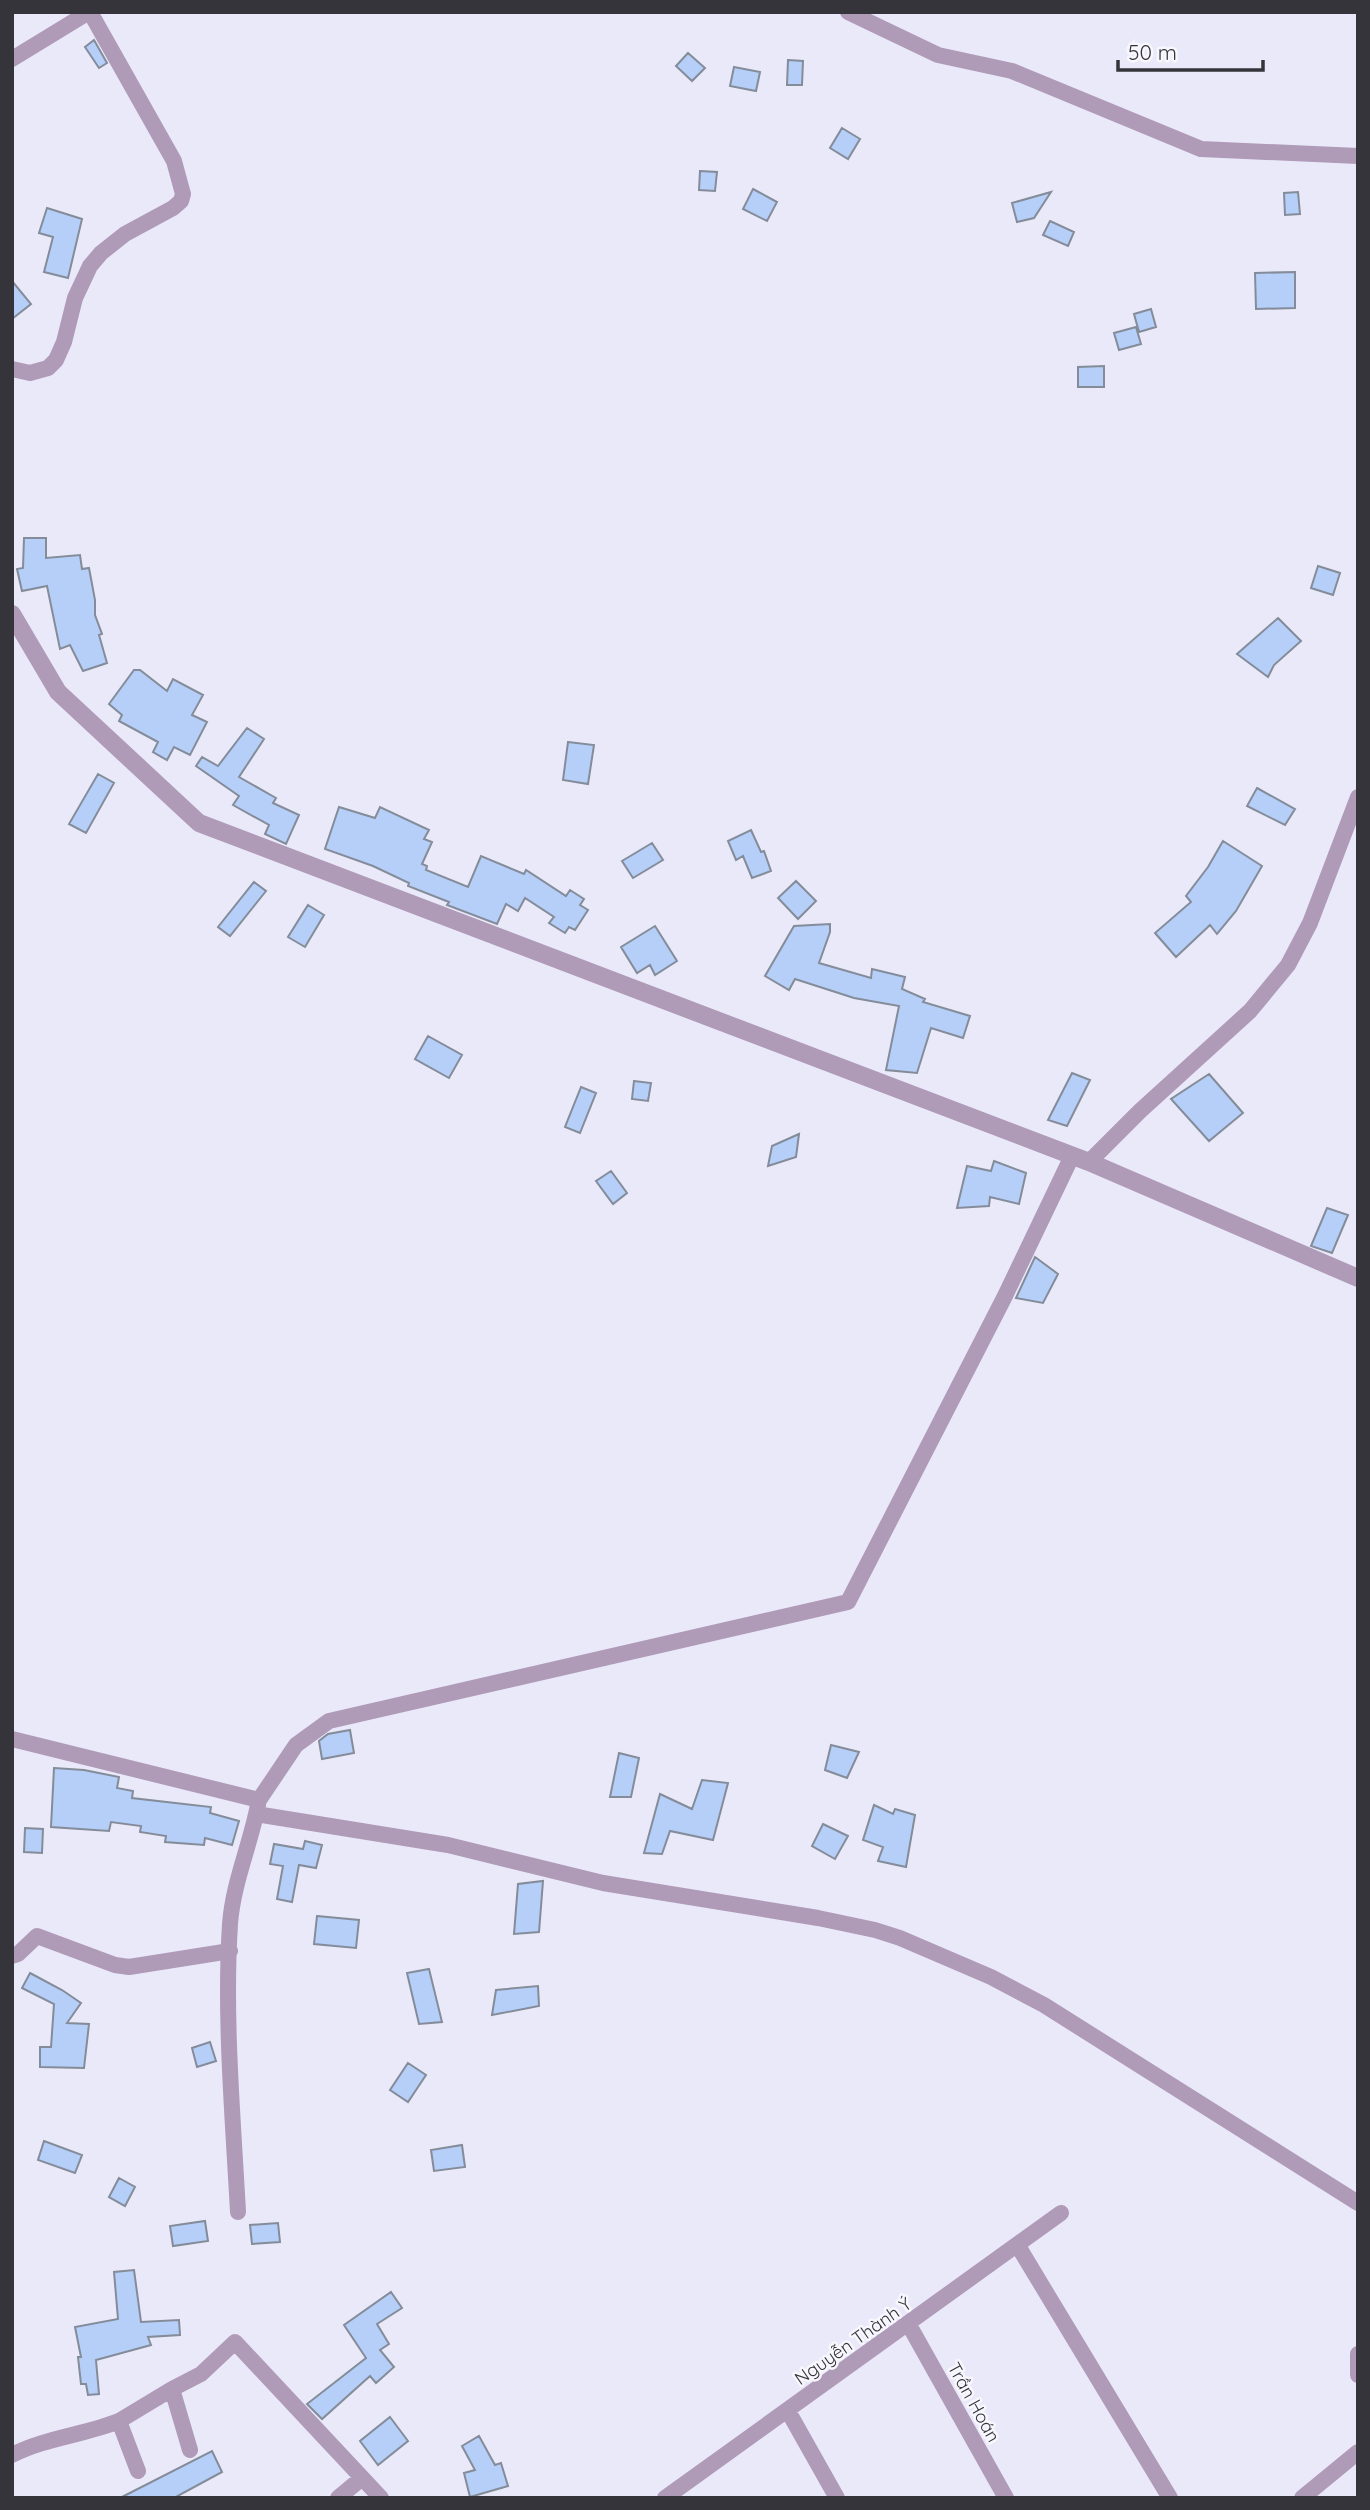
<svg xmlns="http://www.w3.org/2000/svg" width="1370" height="2510" font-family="Quicksand,sans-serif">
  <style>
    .building { fill: #b6cff9; stroke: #848c9a; stroke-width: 2 }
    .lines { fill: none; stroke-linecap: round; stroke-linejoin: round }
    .minor { stroke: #af9ab8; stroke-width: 16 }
    .tertiary { stroke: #af9ab8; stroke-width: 18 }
    .labels { text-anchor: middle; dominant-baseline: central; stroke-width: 5; stroke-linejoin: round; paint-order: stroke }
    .street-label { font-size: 18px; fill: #34343a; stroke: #f8f7fe }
  </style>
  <rect width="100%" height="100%" fill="#eae9f9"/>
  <path class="building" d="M 94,40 L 107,63 L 99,68 L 85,47 Z
    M 688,53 L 705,68 L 692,81 L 676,66 Z
    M 788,60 L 803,61 L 802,85 L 787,85 Z
    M 734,67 L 760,72 L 756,91 L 730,86 Z
    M 842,128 L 860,139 L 848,159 L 830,148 Z
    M 700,171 L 717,172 L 715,191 L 699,190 Z
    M 753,189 L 777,202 L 767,221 L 743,209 Z
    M 1051,192 L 1034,218 L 1017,222 L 1012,203 Z
    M 1298,192 L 1300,214 L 1285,215 L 1284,193 Z
    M 47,208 L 82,219 L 68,278 L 44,272 L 53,237 L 39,233 Z
    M 1050,221 L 1074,232 L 1068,246 L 1043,235 Z
    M 1295,272 L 1295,308 L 1256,309 L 1255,273 Z
    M 12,281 L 31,304 L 12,319 Z
    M 1151,309 L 1156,327 L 1139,332 L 1134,314 Z
    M 1136,327 L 1141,344 L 1119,350 L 1114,333 Z
    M 1104,366 L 1104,387 L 1078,387 L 1078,367 Z
    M 24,538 L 46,538 L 46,558 L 80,555 L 82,569 L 89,568 L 95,600 L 95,615 L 102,634 L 99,635 L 107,663 L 83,671 L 70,645 L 60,649 L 47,586 L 22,591 L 17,569 L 23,568 Z
    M 1318,566 L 1340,573 L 1333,595 L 1311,588 Z
    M 1278,618 L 1301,641 L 1274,665 L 1268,677 L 1237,654 Z
    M 134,670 L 140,670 L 167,691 L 173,679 L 203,695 L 192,715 L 207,722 L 190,755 L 174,747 L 167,760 L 153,752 L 158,742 L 119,721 L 122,715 L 109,704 Z
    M 247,728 L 264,739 L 239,777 L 276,798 L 273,803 L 299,815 L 286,844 L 265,834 L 269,825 L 233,805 L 239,796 L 196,766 L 202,757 L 218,766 Z
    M 568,742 L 594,745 L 588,784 L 563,780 Z
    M 98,774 L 114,783 L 86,833 L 69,824 Z
    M 1257,788 L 1295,809 L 1285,825 L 1247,806 Z
    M 339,807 L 375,818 L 380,807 L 429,830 L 424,839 L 432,842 L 422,864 L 427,866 L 426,870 L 468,887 L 481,856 L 524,874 L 526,870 L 566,896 L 570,890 L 584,899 L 580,905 L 588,910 L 575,930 L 569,927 L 565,933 L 549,923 L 554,917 L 525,898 L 518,911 L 506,904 L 497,924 L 447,905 L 449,902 L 408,886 L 409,883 L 373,866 L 325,849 Z
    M 751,830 L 761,852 L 764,851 L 771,871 L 752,878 L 743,856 L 736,860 L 728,841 Z
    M 1223,841 L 1262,866 L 1236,911 L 1217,934 L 1210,925 L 1176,957 L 1155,933 L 1191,902 L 1186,896 L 1208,867 Z
    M 652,843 L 663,860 L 633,878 L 622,861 Z
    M 796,881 L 816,901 L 798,919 L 778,898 Z
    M 254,882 L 266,891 L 230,936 L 218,927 Z
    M 308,905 L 324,915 L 305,947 L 288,937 Z
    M 830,924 L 830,932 L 819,963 L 871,978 L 872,969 L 905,977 L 902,989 L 925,999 L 923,1002 L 970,1016 L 963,1038 L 931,1028 L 917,1073 L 886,1070 L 899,1006 L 854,998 L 795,979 L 789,990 L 765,976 L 794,926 Z
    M 655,926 L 677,961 L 655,975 L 650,965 L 637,973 L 621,947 Z
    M 428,1036 L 462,1055 L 449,1078 L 415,1059 Z
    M 1072,1073 L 1090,1080 L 1067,1126 L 1048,1120 Z
    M 1209,1074 L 1243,1113 L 1209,1141 L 1171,1099 Z
    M 634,1081 L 651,1083 L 648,1101 L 632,1099 Z
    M 581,1087 L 596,1093 L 580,1133 L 565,1127 Z
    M 799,1134 L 796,1157 L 768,1166 L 772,1146 Z
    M 994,1161 L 1026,1173 L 1019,1204 L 990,1197 L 989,1206 L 957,1208 L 967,1166 L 991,1171 Z
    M 611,1171 L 627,1193 L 613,1204 L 596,1181 Z
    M 1327,1208 L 1348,1215 L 1332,1253 L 1311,1246 Z
    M 1035,1257 L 1058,1274 L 1043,1303 L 1016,1298 Z
    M 350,1730 L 354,1753 L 322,1759 L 319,1741 L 328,1734 Z
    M 831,1745 L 859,1752 L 847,1778 L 825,1770 Z
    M 619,1753 L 639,1758 L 631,1797 L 610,1797 Z
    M 54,1768 L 84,1770 L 119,1777 L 117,1788 L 133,1791 L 132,1798 L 211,1807 L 210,1813 L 239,1821 L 232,1845 L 205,1838 L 204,1845 L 165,1842 L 166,1836 L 140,1832 L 141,1826 L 111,1822 L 109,1831 L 51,1827 Z
    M 702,1780 L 728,1783 L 713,1840 L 670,1831 L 662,1854 L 644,1853 L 660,1794 L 692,1809 Z
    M 874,1805 L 893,1814 L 895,1809 L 915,1815 L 906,1867 L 878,1861 L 883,1847 L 863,1840 Z
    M 823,1824 L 848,1836 L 835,1859 L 812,1846 Z
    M 25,1828 L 43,1829 L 42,1853 L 24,1852 Z
    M 305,1841 L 322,1845 L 316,1868 L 299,1865 L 292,1902 L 277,1899 L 283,1866 L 270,1864 L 274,1844 L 303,1849 Z
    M 543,1881 L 539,1932 L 514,1934 L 518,1884 Z
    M 317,1916 L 359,1920 L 356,1948 L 314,1944 Z
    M 429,1969 L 442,2022 L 419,2024 L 407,1973 Z
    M 30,1973 L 62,1990 L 81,2003 L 67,2023 L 89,2024 L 84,2068 L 40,2067 L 40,2047 L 51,2047 L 54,2004 L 22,1988 Z
    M 538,1986 L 539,2006 L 492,2015 L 496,1990 Z
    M 210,2042 L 216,2061 L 197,2067 L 192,2048 Z
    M 408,2063 L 426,2075 L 408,2102 L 390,2090 Z
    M 44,2141 L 82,2155 L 75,2173 L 38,2160 Z
    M 462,2145 L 465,2167 L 434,2171 L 431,2150 Z
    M 119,2178 L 135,2187 L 125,2206 L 109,2197 Z
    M 205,2221 L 208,2241 L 173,2246 L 170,2226 Z
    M 278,2223 L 280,2242 L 252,2244 L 250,2225 Z
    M 134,2270 L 141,2322 L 179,2320 L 180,2335 L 148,2337 L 151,2345 L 96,2360 L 99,2394 L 88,2395 L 86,2384 L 81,2384 L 78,2357 L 81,2357 L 75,2327 L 118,2319 L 114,2272 Z
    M 391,2292 L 402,2308 L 377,2324 L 389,2344 L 380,2350 L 394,2367 L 376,2383 L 370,2376 L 322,2419 L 307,2404 L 366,2358 L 344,2325 Z
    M 390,2417 L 408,2441 L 378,2465 L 360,2441 Z
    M 479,2436 L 495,2465 L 501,2463 L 508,2486 L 470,2497 L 464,2473 L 475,2470 L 462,2446 Z
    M 212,2451 L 222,2472 L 174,2498 L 120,2498 Z"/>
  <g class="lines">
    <path class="minor" d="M 848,12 L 938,55 L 1012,71 L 1201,149 L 1358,156
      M 12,59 L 89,12
      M 12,369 L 30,373 L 48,368 L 56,360 L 64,342 L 75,298 L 90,266 L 101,253 L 125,234 L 173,208 L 181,201 L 183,194 L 174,161 L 90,12
      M 1089,1162 L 1140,1111 L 1250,1011 L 1288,965 L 1310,923 L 1358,797
      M 12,1739 L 259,1800 L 296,1745 L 329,1721 L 848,1602 L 1005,1296 L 1072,1156
      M 256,1814 L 448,1845 L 603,1883 L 818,1918 L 875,1930 L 900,1938 L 991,1977 L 1044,2005 L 1358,2203
      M 12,1956 L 18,1954 L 37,1936 L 115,1965 L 129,1967 L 230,1951
      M 238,2212 C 233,2118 224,2018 230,1924 C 233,1883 250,1846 258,1805
      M 1018,2246 L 1170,2498
      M 909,2325 L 1006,2498
      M 1358,2354 L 1358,2375
      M 788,2411 L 837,2498
      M 190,2450 L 172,2389 L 201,2374 L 235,2342 L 381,2498
      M 12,2455 C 45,2438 84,2435 119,2421
      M 138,2471 L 119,2421 L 172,2389
      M 338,2498 L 362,2478
      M 665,2498 L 1061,2213
      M 1302,2498 L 1358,2452"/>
    <path class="tertiary" d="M 12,614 L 58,692 L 199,823 L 1089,1162 L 1358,1278"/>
  </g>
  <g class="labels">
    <g class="street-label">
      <text transform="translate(853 2341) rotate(-35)">Nguyễn Thành Ý</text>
      <text transform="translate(974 2402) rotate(61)">Trần Hoán</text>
    </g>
  </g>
  <rect width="1370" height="2510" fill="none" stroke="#34343a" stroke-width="28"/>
  <path d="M1118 60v10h145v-10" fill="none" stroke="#34343a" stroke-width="3.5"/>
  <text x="1128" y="60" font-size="21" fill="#34343a" stroke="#f8f7fe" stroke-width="5" paint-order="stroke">50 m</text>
</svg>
